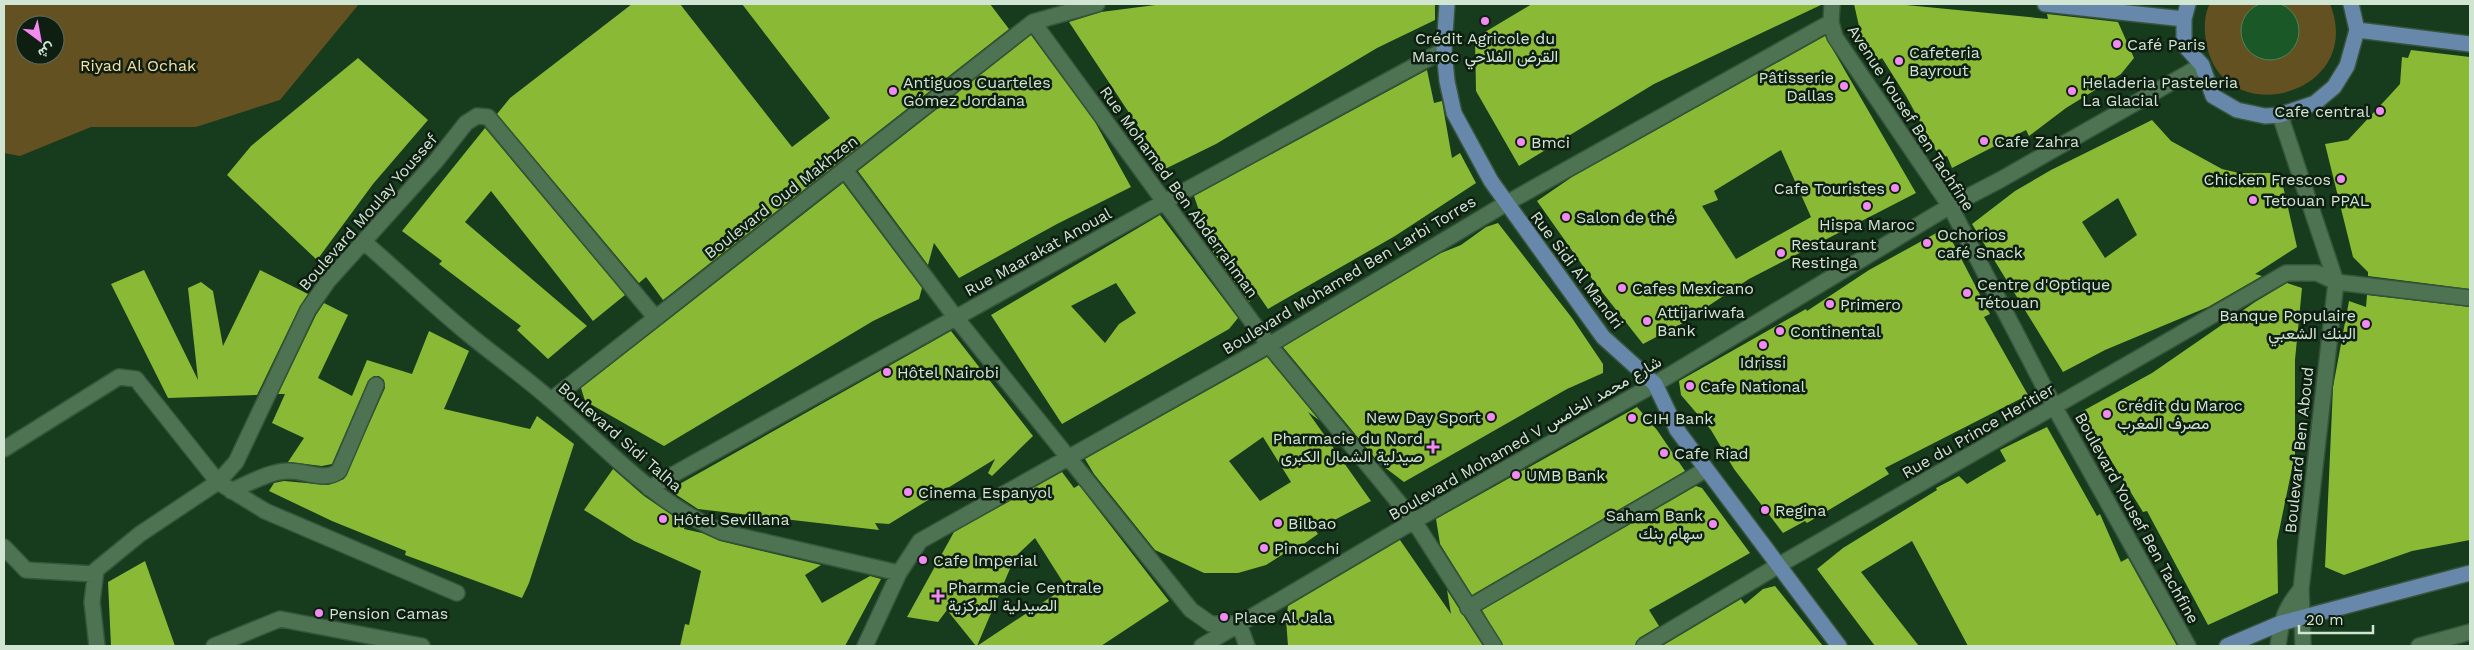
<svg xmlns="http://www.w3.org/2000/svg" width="2474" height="650" font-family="'Work Sans',Vazirmatn,sans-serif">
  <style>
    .green { fill: #645121; fill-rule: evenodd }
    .water { fill: #1a5828; stroke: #51825b }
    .building { fill: #89b935; fill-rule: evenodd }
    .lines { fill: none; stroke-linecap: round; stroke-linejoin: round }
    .minor-casing { stroke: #36553b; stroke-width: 18 }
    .major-casing { stroke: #36553b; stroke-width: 18 }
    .minor { stroke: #4e7353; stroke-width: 15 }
    .major { stroke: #6787ab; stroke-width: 15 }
    .poi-dot { fill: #f38af1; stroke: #0e1e11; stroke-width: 2 }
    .labels { text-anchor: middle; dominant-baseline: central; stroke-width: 5; stroke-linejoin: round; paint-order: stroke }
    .poi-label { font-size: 16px; fill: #d1e5d3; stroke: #0e1e11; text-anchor: start }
    .park-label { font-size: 16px; fill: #f8e0a6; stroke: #0e1e11 }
    .street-label { font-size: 16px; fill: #d1e5d3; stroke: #0e1e11 }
  </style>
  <rect width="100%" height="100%" fill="#163b1d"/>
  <path class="green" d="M 4,4 L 359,4 L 280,100 L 196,127 L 91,127 L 20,156 L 4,153 ZM 25,25 L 55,25 L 55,55 L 25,55 Z
    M 2210,4 L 2330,4 C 2367,96 2220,134 2206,41 C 2204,29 2204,14 2210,4 Z"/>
  <path class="water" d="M2241 31a29 29 0 1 1 58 0a29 29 0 1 1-58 0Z"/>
  <path class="building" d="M 632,4 L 680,4 L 792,147 L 830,118 L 742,4 L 990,4 L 1009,29 L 663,300 L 646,277 L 639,283 L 497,114 L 510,98 Z
    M 1163,4 L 1435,4 L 1435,20 L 1377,48 L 1216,144 L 1165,169 L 1149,152 L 1153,149 L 1069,22 L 1101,12 Z
    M 1532,4 L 1823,4 L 1654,84 L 1519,166 L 1476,91 L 1475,38 Z
    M 1854,4 L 1896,4 L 2048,19 L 2047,14 L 2118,22 L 2134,58 L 2121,74 L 2066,108 L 2029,136 L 2026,130 L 1952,168 L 1947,156 L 1940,158 L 1906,96 L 1882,58 L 1868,66 Z
    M 1031,35 L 1095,122 L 1131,187 L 1057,224 L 959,278 L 934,243 L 928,265 L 858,171 Z
    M 1825,36 L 1916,193 L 1749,279 L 1681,324 L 1643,344 L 1595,283 L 1537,201 L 1572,177 ZM 1781,150 L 1811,217 L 1736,259 L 1702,206 L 1718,200 L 1714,191 Z
    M 2411,50 L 2470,57 L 2470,289 L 2368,276 L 2368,272 L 2353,257 L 2325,144 L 2348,140 L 2390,95 L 2400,84 L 2402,57 L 2408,58 Z
    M 358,58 L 428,120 L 373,184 L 317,260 L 227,175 L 251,146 Z
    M 1427,70 L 1434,103 L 1442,101 L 1452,158 L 1460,153 L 1476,183 L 1395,236 L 1268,309 L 1257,293 L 1249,302 L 1213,252 L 1194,196 Z
    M 2152,120 L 2171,141 L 2222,169 L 2239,173 L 2280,173 L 2297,247 L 2255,274 L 2262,276 L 2208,307 L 2105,350 L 2063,372 L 1972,224 L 2015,191 L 2051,170 ZM 2118,198 L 2137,235 L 2105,258 L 2082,222 Z
    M 485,128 L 625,295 L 593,321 L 491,191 L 465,222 L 587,326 L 548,359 L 517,330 L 521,326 L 439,264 L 442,261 L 402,231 Z
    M 843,183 L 922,288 L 919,299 L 873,321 L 664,446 L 585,401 L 581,388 Z
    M 1160,215 L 1238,318 L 1229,329 L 1062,424 L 991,315 ZM 1116,283 L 1136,313 L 1119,324 L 1105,343 L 1071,306 Z
    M 1498,223 L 1572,318 L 1603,364 L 1603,373 L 1567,389 L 1404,482 L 1379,463 L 1283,347 L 1441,253 L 1461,245 L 1486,227 Z
    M 1940,231 L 1947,242 L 1951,239 L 1990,314 L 1984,317 L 2028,395 L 1885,468 L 1889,474 L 1807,523 L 1805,521 L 1783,533 L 1734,469 L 1711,430 L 1681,395 L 1679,381 L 1806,309 L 1807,311 L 1869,270 Z
    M 144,270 L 198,380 L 188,288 L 201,282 L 213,291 L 223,346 L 260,270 L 308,294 L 300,306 L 257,395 L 168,398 L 111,284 Z
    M 2287,283 L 2302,288 L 2295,360 L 2295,454 L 2277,541 L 2278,593 L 2208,625 L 2147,511 L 2143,512 L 2081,412 L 2152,373 L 2255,302 Z
    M 2367,295 L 2470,307 L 2470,540 L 2412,551 L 2344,575 L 2325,567 L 2333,387 L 2349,301 L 2366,307 Z
    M 324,303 L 348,315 L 318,378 L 352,396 L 367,360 L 412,374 L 429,331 L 469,351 L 444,409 L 530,429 L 537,416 L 574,444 L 529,583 L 522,598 L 405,555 L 406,551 L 332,521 L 269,491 L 274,483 L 284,481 L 328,485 L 344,479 L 385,388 L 384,380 L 379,376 L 374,376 L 368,381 L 332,464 L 322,466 L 288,462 L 304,438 L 272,423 L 285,394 L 278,394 L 316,315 Z
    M 951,331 L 1033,436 L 992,476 L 988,473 L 995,459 L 889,524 L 875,523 L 879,530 L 698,509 L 669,490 Z
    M 1267,357 L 1319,420 L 1308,412 L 1371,501 L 1315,530 L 1318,534 L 1301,546 L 1299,544 L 1266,565 L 1238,573 L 1204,573 L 1155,550 L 1094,474 L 1085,459 ZM 1263,437 L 1291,482 L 1260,501 L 1229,461 Z
    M 1637,407 L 1657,430 L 1685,471 L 1472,595 L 1440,544 L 1436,519 Z
    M 2047,427 L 2097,516 L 2100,514 L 2121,562 L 2128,558 L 2177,646 L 1968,646 L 1912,541 L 1861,572 L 1919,646 L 1875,646 L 1817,569 L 1843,548 L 1937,490 L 1936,488 L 1959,476 L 1967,484 L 1987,472 L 2006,461 L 2000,450 Z
    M 613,469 L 644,496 L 685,524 L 684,529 L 702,533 L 720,541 L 821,565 L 805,575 L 822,603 L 870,576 L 881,579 L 845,646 L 680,646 L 685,624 L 689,625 L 701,571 L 634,541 L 584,510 Z
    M 1062,472 L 1074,488 L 1079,485 L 1169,601 L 1101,646 L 976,646 L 947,610 L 938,622 L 907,617 L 954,532 ZM 1035,538 L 1066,587 L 977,646 L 1015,557 Z
    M 1696,486 L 1702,488 L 1750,553 L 1649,610 L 1659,626 L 1639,638 L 1635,646 L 1503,646 L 1482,610 Z
    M 1400,540 L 1451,614 L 1447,590 L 1483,646 L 1288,646 L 1286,619 L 1288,606 Z
    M 145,561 L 175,646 L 111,646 L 108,582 Z
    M 1775,586 L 1823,646 L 1662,646 L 1741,599 L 1745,604 L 1763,589 Z"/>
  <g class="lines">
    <defs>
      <path id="minor" d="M 1832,4 L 1831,22 L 1835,37 L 1950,206 L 2055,408 L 2188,646
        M 1033,22 L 1269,345 L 1414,521 L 1494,646
        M 2280,115 L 2336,282 L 2301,589 L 2303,646
        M 845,170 L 956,318 L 1191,610 L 1211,624 L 1239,624 L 1247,646
        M 364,242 C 400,273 435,307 472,337 C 498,358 526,378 552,401 C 606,447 655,504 722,532 L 899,573
        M 551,400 L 1033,22 L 1097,4
        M 4,449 L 119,377 L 136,379 L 218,482 L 265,511 L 457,593
        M 649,488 L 1166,201 L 1444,50
        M 231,491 C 248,484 271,470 290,471 C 306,471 325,482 339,471 L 376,385
        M 4,547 L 26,570 L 94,574
        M 1468,608 L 1705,470
        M 97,646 L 92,602 L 96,570 L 140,534 L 218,482 L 236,462 L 308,310 L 328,281 L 436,161 L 466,123 L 477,116 L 488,117 L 655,317
        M 214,646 L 280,619 L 422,646
        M 865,646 L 899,573 L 920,541 L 1269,345 L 1505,204 L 1831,22
        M 1202,646 L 1414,521 L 1655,384 L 1950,206 L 2000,180 L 2202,65
        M 1644,646 L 1779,565 L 2286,273 L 2317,273 L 2336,282 L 2470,298
        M 2278,646 C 2281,620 2285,609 2301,589
        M 2419,646 L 2470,632"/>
      <path id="major" d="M 1447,4 L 1444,50 L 1447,81 L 1454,113 L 1491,181 L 1603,337 L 1655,384 L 1677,430 L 1839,646
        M 2045,4 L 2184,19
        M 2188,4 L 2184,19 L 2184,45 L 2202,65 L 2213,96 L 2237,110 L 2265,116 L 2280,115 L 2315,103 L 2334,87 L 2347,66 L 2357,30 L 2351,4
        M 2357,30 L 2470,44
        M 2227,646 L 2281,623 L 2470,573"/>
    </defs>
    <use href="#minor" class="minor-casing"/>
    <use href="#major" class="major-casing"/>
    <use href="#minor" class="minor"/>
    <use href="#major" class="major"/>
  </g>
  <g class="poi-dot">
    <circle cx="1485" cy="21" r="5"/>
    <circle cx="2117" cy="44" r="5"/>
    <circle cx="1899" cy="61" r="5"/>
    <circle cx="1844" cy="86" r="5"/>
    <circle cx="893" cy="91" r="5"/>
    <circle cx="2072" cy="91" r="5"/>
    <circle cx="2380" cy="111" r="5"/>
    <circle cx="1984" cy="141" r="5"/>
    <circle cx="1521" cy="142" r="5"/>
    <circle cx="2341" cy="179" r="5"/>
    <circle cx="1895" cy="188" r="5"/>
    <circle cx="2253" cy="200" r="5"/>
    <circle cx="1867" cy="206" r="5"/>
    <circle cx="1566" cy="217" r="5"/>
    <circle cx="1927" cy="243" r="5"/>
    <circle cx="1781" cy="253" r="5"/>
    <circle cx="1622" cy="288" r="5"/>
    <circle cx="1967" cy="293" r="5"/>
    <circle cx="1830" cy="304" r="5"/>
    <circle cx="1647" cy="321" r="5"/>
    <circle cx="2366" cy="324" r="5"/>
    <circle cx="1780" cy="331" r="5"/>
    <circle cx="1763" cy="345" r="5"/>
    <circle cx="887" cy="372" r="5"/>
    <circle cx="1690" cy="386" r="5"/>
    <circle cx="2107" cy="414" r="5"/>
    <circle cx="1491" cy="417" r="5"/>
    <circle cx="1632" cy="418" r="5"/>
    <path d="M1430.5 439.5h5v5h5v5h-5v5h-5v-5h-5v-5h5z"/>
    <circle cx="1664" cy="453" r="5"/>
    <circle cx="1516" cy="475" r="5"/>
    <circle cx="908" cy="492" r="5"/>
    <circle cx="1765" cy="510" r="5"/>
    <circle cx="663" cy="519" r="5"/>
    <circle cx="1278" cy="523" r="5"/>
    <circle cx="1713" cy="524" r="5"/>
    <circle cx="1264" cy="548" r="5"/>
    <circle cx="923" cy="560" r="5"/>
    <path d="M935.5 588.5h5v5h5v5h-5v5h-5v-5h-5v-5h5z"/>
    <circle cx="319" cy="613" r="5"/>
    <circle cx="1224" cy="617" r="5"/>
  </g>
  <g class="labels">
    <g class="poi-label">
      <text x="1485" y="38" text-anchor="middle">Crédit Agricole du<tspan x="1485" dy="18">Maroc القرض الفلاحي</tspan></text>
      <text x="2127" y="44">Café Paris</text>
      <text x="1909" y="52">Cafeteria<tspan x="1909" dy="18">Bayrout</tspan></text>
      <text x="1834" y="77" text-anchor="end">Pâtisserie<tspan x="1834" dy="18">Dallas</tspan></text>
      <text x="903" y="82">Antiguos Cuarteles<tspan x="903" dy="18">Gómez Jordana</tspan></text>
      <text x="2082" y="82">Heladeria Pasteleria<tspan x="2082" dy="18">La Glacial</tspan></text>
      <text x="2370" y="111" text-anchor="end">Cafe central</text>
      <text x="1994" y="141">Cafe Zahra</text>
      <text x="1531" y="142">Bmci</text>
      <text x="2331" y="179" text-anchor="end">Chicken Frescos</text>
      <text x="1885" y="188" text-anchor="end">Cafe Touristes</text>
      <text x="2263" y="200">Tetouan PPAL</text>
      <text x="1576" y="217">Salon de thé</text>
      <text x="1867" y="224" text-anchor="middle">Hispa Maroc</text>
      <text x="1937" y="234">Ochorios<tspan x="1937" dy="18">café Snack</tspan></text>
      <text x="1791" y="244">Restaurant<tspan x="1791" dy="18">Restinga</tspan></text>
      <text x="1977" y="284">Centre d'Optique<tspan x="1977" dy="18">Tétouan</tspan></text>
      <text x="1632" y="288">Cafes Mexicano</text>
      <text x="1840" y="304">Primero</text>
      <text x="1657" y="312">Attijariwafa<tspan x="1657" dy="18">Bank</tspan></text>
      <text x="2356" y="315" text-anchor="end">Banque Populaire<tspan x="2356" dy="18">البنك الشعبي</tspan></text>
      <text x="1790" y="331">Continental</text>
      <text x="1763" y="362" text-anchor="middle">Idrissi</text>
      <text x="897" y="372">Hôtel Nairobi</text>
      <text x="1700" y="386">Cafe National</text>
      <text x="2117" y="405">Crédit du Maroc<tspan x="2117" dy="18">مصرف المغرب</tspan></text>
      <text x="1481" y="417" text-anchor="end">New Day Sport</text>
      <text x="1642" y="418">CIH Bank</text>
      <text x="1423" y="438" text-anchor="end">Pharmacie du Nord<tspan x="1423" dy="18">صيدلية الشمال الكبرى</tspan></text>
      <text x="1674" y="453">Cafe Riad</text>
      <text x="1526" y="475">UMB Bank</text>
      <text x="918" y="492">Cinema Espanyol</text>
      <text x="1775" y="510">Regina</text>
      <text x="1703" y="515" text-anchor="end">Saham Bank<tspan x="1703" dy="18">سهام بنك</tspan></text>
      <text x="673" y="519">Hôtel Sevillana</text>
      <text x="1288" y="523">Bilbao</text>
      <text x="1274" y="548">Pinocchi</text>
      <text x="933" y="560">Cafe Imperial</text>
      <text x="948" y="587">Pharmacie Centrale<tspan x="948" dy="18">الصيدلية المركزية</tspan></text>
      <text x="329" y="613">Pension Camas</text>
      <text x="1234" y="617">Place Al Jala</text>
    </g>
    <g class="park-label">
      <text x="138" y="65">Riyad Al Ochak</text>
    </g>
    <g class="street-label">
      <text transform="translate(1911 118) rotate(57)">Avenue Yousef Ben Tachfine</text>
      <text transform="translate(1179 192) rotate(54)">Rue Mohamed Ben Abderrahman</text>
      <text transform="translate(781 197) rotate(-38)">Boulevard Oud Makhzen</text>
      <text transform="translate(368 212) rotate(-49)">Boulevard Moulay Youssef</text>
      <text transform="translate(1038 252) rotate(-29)">Rue Maarakat Anoual</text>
      <text transform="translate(1577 270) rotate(53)">Rue Sidi Al Mandri</text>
      <text transform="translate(1349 275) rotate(-31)">Boulevard Mohamed Ben Larbi Torres</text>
      <text transform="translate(1978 431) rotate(-30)">Rue du Prince Heritier</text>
      <text transform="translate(620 437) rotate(41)">Boulevard Sidi Talha</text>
      <text transform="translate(1525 438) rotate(-30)">Boulevard Mohamed V شارع محمد الخامس</text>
      <text transform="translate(2299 450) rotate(-84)">Boulevard Ben Aboud</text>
      <text transform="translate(2137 518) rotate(61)">Boulevard Yousef Ben Tachfine</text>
    </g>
  </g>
  <rect width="2474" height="650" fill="none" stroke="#d1e5d3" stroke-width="10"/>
  <g transform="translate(40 40) rotate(148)"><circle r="24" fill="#0e1e11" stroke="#5c6e5f"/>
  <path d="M0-4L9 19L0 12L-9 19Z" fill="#f38af1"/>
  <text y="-8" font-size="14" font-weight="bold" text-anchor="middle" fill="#d1e5d3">ش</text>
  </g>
  <path d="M2299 625v8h74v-8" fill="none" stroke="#d1e5d3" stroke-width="2.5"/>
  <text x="2306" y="625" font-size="15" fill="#d1e5d3" stroke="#0e1e11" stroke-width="4" paint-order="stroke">20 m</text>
</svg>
